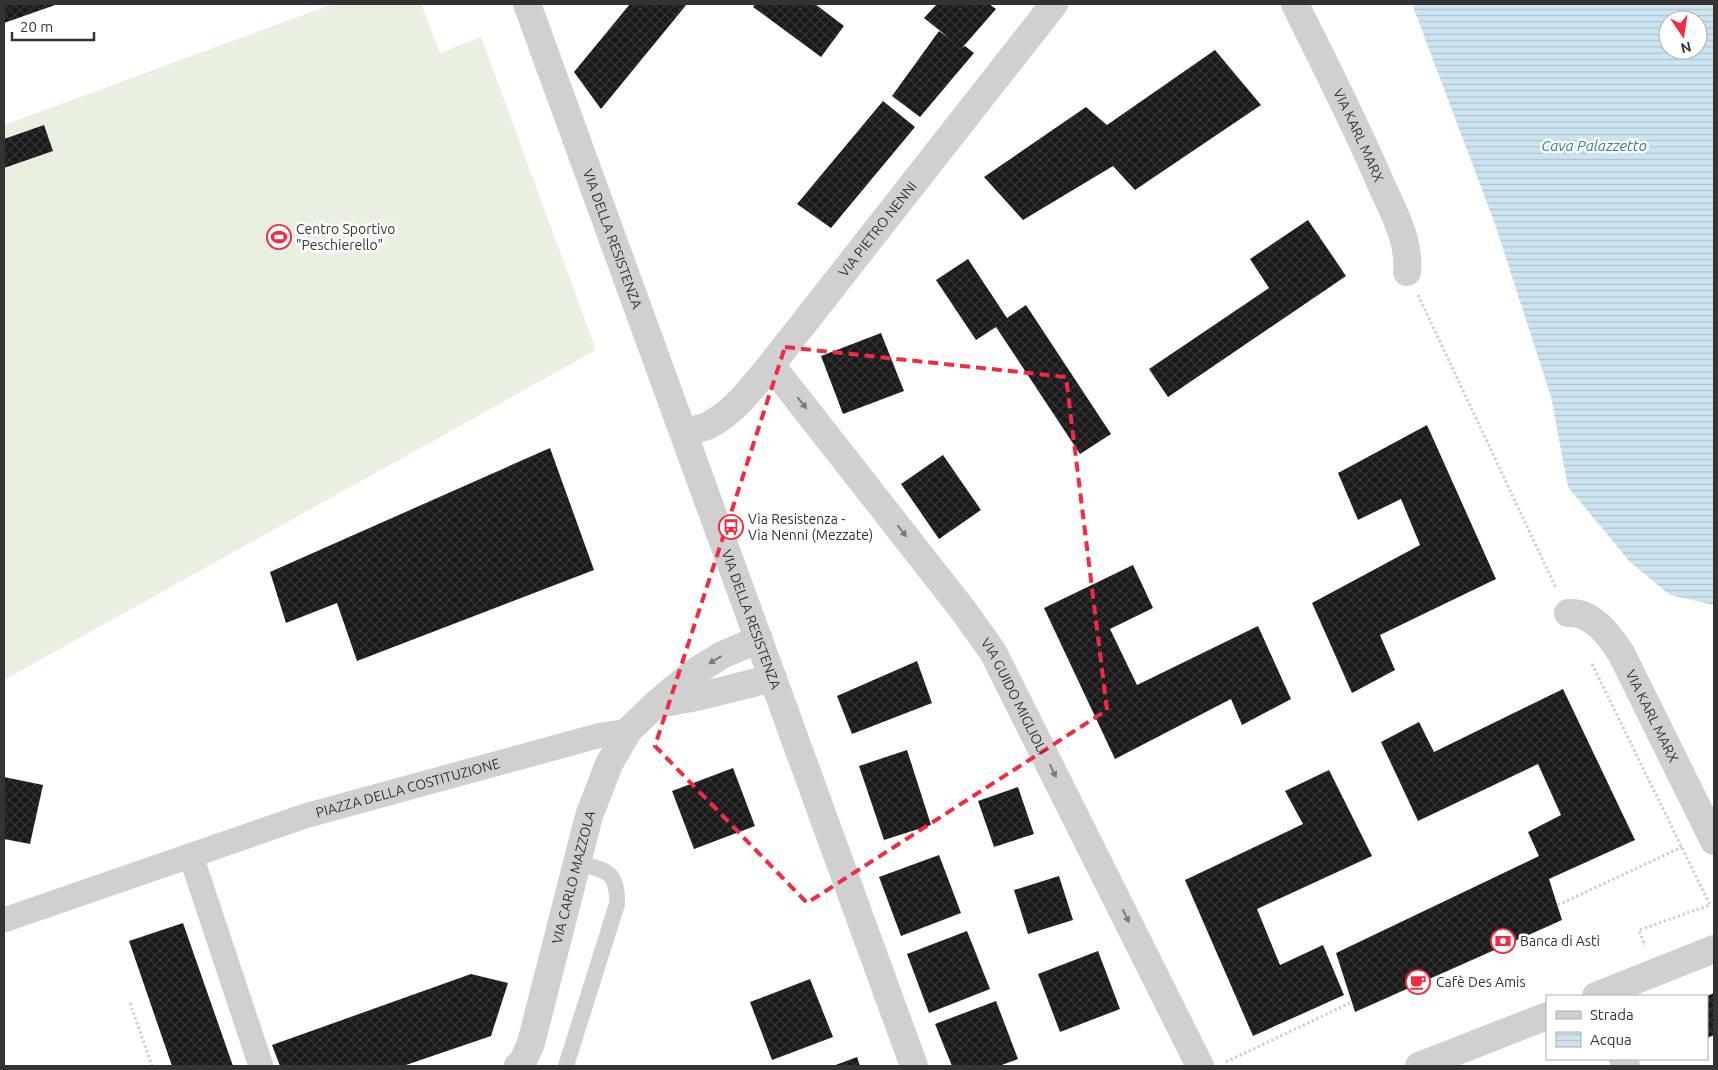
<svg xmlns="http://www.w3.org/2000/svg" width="1718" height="1070" font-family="Ubuntu,sans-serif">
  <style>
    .pitch { fill: #e9f0e0 }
    .water { fill: url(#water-rules); fill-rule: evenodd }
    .building { fill: url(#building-cross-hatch) }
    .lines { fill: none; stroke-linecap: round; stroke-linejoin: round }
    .path { stroke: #d0d0d0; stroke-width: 3; stroke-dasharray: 2.5 2.5; stroke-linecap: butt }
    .service { stroke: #d0d0d0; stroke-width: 16 }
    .pedestrian { stroke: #d0d0d0; stroke-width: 25 }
    .minor { stroke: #d0d0d0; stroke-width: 28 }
    .oneway { fill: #7a7a7a }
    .marked { fill: none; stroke: #f42a41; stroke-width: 4; stroke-dasharray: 10 6; stroke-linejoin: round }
    .labels { text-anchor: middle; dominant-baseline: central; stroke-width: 5; stroke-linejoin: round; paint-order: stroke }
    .street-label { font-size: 14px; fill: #333; stroke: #fff }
    .poi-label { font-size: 14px; fill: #333; stroke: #fff; text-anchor: start }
    .water-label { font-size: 15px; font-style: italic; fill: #377a9e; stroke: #fff }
  </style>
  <defs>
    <pattern id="water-rules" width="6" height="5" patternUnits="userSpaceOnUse" patternTransform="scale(1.25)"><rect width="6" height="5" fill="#cce4f0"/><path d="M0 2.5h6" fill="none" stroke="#b0c4ce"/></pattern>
    <pattern id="building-cross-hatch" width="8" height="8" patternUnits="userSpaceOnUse" patternTransform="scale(1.25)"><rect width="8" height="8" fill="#1a1a1a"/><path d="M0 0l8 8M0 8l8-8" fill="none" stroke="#333"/></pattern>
  </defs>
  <rect width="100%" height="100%" fill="#fff"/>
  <path class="pitch" d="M 333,4 L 421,4 L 440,53 L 481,37 L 596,350 L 4,680 L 4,125 Z"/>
  <path class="water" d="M 1412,4 L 1714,4 L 1714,605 L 1670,595 L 1630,562 L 1568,487 L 1551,397 L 1495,224 ZM 1668,20 L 1698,20 L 1698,50 L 1668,50 Z"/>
  <path class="building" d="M 4,4 L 58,4 L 4,23 Z
    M 630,4 L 687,4 L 601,109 L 574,72 Z
    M 755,4 L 815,4 L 844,26 L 821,57 L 753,7 Z
    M 937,4 L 989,4 L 996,9 L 962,48 L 965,46 L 974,53 L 920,117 L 892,96 L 939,31 L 949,38 L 924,18 Z
    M 1215,50 L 1261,105 L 1135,190 L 1113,166 L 1023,220 L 984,177 L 1086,107 L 1107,125 Z
    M 883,101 L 915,127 L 831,228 L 797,204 Z
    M 44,125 L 53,151 L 4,168 L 4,139 Z
    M 1308,220 L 1346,276 L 1168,397 L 1149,369 L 1269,288 L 1250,259 Z
    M 968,259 L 1007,318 L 1026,305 L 1111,434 L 1080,454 L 996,327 L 976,340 L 936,280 Z
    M 881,333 L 904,391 L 843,414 L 821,356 Z
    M 1427,425 L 1496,579 L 1380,635 L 1395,670 L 1352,693 L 1312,603 L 1420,545 L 1401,499 L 1358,520 L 1338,473 Z
    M 550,448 L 594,570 L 357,661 L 337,603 L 286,623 L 270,572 Z
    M 943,455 L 981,510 L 939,539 L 901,484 Z
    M 1133,565 L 1153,608 L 1110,629 L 1137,685 L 1258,626 L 1291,699 L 1242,725 L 1231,699 L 1115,759 L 1044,608 Z
    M 917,661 L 932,703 L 852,734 L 837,696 Z
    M 1563,689 L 1635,840 L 1549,879 L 1562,920 L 1355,1012 L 1336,953 L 1539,856 L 1528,832 L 1561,815 L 1538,764 L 1418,821 L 1381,742 L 1419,722 L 1434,752 Z
    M 907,750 L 931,825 L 884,840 L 859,766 Z
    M 733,768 L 755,826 L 694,849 L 672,791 Z
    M 1329,770 L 1372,856 L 1257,909 L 1280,965 L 1323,945 L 1344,995 L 1253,1036 L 1185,880 L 1303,824 L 1285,791 Z
    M 4,777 L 43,785 L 30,844 L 4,839 Z
    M 1018,787 L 1034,834 L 994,847 L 978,801 Z
    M 939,855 L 961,913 L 901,936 L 879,877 Z
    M 1059,876 L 1073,920 L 1028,934 L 1014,890 Z
    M 183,923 L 233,1066 L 172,1066 L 129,941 Z
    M 967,931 L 990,989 L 929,1013 L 907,954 Z
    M 1098,951 L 1120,1009 L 1060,1032 L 1038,974 Z
    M 471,974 L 508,983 L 491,1036 L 403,1066 L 280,1066 L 272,1045 Z
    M 810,979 L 833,1037 L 772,1060 L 750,1002 Z
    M 1714,993 L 1714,1035 L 1707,1038 L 1707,996 Z
    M 996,1001 L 1018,1059 L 999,1066 L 952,1066 L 935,1024 Z
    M 857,1057 L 860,1066 L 833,1066 Z"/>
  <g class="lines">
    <path class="path" d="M 1418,295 L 1556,588
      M 1592,664 L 1710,905 L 1639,930 L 1645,946
      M 1558,905 L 1682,847
      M 130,1003 L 152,1066
      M 1226,1062 L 1352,1002"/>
    <path class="service" d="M 566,1066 L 617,904 C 618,870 605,870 577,863"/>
    <g class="pedestrian">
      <path d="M 191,856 L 261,1066"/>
      <path id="s1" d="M 4,920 L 305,816 L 601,735 L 628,731"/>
    </g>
    <g class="minor">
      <path id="s2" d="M 527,4 L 914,1066"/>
      <path id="s3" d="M 1295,4 C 1324,63 1354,121 1380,182 C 1393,211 1410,240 1407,272"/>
      <path id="s4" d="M 771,365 L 963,610 L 993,652 L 1200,1066"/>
      <path id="s5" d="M 684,433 C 692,430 700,429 707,426 C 733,414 753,386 771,365 L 1054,4"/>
      <path id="s6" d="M 1568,613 C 1592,611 1609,635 1621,653 L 1714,841"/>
      <path d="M 658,704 L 697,697 L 773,678"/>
      <path d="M 1596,996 L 1714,949"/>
      <path d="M 1623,1059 L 1626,1066"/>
      <path id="s7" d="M 518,1066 L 523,1061 L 531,1043 L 589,816 L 609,764 L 628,731 L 656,704 L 693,673 L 706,665 L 722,655 L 759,639"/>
      <path d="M 1419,1066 L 1547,1016"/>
    </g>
  </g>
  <defs><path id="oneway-solid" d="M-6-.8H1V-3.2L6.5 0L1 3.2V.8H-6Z" transform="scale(1.25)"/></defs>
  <g class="oneway">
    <use href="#oneway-solid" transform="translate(802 403) rotate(52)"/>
    <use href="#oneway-solid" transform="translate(902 531) rotate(52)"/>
    <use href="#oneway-solid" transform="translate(715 660) rotate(149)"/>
    <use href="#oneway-solid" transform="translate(1053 771) rotate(64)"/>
    <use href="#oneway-solid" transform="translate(1126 916) rotate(64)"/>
  </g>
  <path class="marked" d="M 785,347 L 1066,377 L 1107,710 L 807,903 L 655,746 Z"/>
  <defs>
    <symbol id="stadium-ring" viewBox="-11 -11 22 22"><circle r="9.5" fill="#fff" stroke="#f42a41" stroke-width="1.5"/><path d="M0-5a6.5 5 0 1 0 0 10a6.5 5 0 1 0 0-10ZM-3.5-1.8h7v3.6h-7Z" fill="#f42a41"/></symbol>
    <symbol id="bus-ring" viewBox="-11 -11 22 22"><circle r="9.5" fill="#fff" stroke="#f42a41" stroke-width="1.5"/><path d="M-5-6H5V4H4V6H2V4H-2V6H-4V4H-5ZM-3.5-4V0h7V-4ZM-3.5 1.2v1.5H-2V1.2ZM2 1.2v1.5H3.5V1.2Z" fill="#f42a41"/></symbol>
    <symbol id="bank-ring" viewBox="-11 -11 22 22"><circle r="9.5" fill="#fff" stroke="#f42a41" stroke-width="1.5"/><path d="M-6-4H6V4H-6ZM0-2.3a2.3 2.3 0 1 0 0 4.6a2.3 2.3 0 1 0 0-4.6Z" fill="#f42a41"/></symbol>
    <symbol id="cafe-ring" viewBox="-11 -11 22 22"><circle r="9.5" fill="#fff" stroke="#f42a41" stroke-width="1.5"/><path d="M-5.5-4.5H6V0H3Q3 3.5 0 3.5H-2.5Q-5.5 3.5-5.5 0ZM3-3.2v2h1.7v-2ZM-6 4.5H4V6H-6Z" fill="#f42a41"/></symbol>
  </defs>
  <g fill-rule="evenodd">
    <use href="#stadium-ring" x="265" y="223" width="28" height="28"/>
    <use href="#bus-ring" x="717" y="513" width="28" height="28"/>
    <use href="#bank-ring" x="1489" y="927" width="28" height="28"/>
    <use href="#cafe-ring" x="1404" y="968" width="28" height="28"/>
  </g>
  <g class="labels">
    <g class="street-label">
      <text stroke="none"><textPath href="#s3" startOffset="146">VIA KARL MARX</textPath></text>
      <text stroke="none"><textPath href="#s5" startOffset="286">VIA PIETRO NENNI</textPath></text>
      <text stroke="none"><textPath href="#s2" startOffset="250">VIA DELLA RESISTENZA</textPath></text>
      <text stroke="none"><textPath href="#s2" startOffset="655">VIA DELLA RESISTENZA</textPath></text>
      <text stroke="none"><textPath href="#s4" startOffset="412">VIA GUIDO MIGLIOLI</textPath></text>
      <text stroke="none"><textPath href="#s6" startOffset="140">VIA KARL MARX</textPath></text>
      <text stroke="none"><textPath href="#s1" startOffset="425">PIAZZA DELLA COSTITUZIONE</textPath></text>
      <text stroke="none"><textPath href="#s7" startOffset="198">VIA CARLO MAZZOLA</textPath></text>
    </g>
    <g class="poi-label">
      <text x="296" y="229">Centro Sportivo<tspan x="296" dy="16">"Peschierello"</tspan></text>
      <text x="748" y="519">Via Resistenza -<tspan x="748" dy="16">Via Nenni (Mezzate)</tspan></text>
      <text x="1520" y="941">Banca di Asti</text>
      <text x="1436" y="982">Cafè Des Amis</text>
    </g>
    <g class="water-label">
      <text x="1594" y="145">Cava Palazzetto</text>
    </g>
  </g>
  <rect width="1718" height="1070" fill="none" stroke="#333333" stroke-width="10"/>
  <rect x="1546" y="995" width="162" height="65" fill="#ffffff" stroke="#adadad"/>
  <rect x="1556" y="1011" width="25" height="8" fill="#d0d0d0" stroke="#adadad"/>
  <text x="1590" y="1020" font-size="15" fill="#333333">Strada</text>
  <rect x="1556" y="1032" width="25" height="15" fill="url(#water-rules)" stroke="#adadad"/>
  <text x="1590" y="1045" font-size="15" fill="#333333">Acqua</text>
  <g transform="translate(1683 35) rotate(167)"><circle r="24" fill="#ffffff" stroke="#adadad"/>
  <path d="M0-4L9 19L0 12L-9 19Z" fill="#f42a41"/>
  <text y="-8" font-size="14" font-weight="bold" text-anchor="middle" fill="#333333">N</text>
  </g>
  <path d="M12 32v8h82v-8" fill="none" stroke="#333333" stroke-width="2.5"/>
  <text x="20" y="32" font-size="15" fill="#333333" stroke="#ffffff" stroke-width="4" paint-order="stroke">20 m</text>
</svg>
